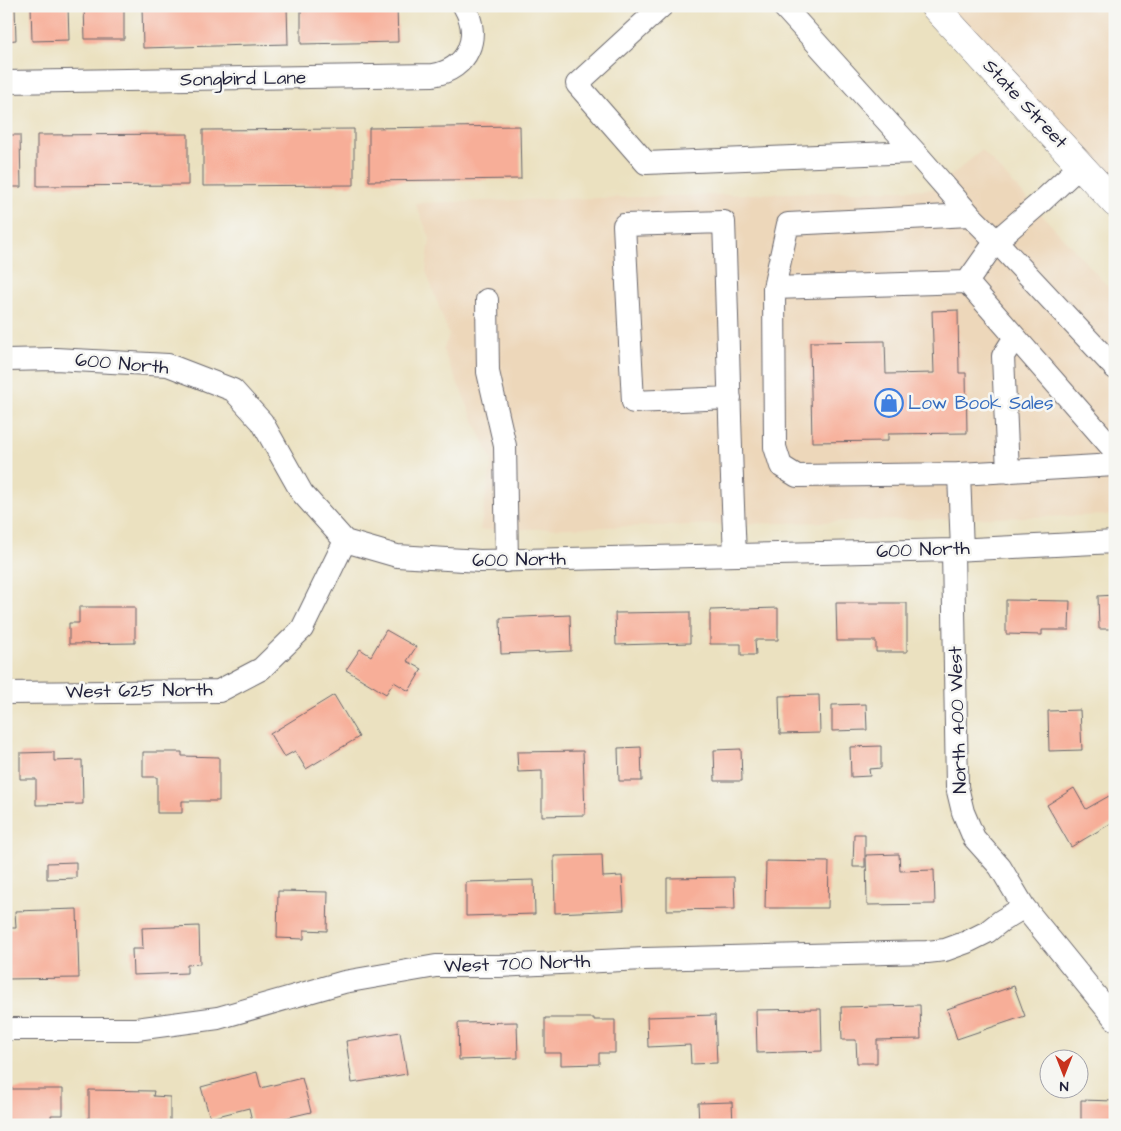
<svg xmlns="http://www.w3.org/2000/svg" width="1121" height="1131" font-family="'Architects Daughter',sans-serif">
  <style>
    .built { fill: #edd7ba }
    .building { fill: #f7ae98 }
    .lines { fill: none; stroke-linecap: round; stroke-linejoin: round }
    .minor-casing { stroke: #68656a; stroke-width: 24 }
    .major-casing { stroke: #68656a; stroke-width: 29 }
    .minor { stroke: #fff; stroke-width: 22 }
    .major { stroke: #fff; stroke-width: 28 }
    .labels { text-anchor: middle; dominant-baseline: central; stroke-width: 5; stroke-linejoin: round; paint-order: stroke }
    .street-label { font-size: 19px; fill: #22223b; stroke: #f6f6f2 }
    .shop-label { font-size: 19px; fill: #366cbe; stroke: #f6f6f2; text-anchor: start }
  </style>
  <rect width="100%" height="100%" fill="#f6f6f2"/>
  <filter id="ink" filterUnits="userSpaceOnUse"><feTurbulence type="fractalNoise" baseFrequency=".02" numOctaves="2"/><feDisplacementMap in="SourceGraphic" scale="10" xChannelSelector="R" yChannelSelector="G"/><feConvolveMatrix kernelMatrix="1 2 1 2 8 2 1 2 1" color-interpolation-filters="sRGB"/></filter>
  <filter id="wash" filterUnits="userSpaceOnUse"><feTurbulence type="fractalNoise" baseFrequency=".0096" numOctaves="4" result="noise"/><feDisplacementMap in="SourceGraphic" scale="20" xChannelSelector="R" yChannelSelector="G"/><feGaussianBlur stdDeviation="1.12" result="paint"/><feColorMatrix in="noise" values="0 0 0 0 0 0 0 0 0 0 0 0 0 0 0 0 0 1.4 0 .05"/><feComposite in="paint" operator="in"/></filter>
  <g filter="url(#wash)">
    <rect width="100%" height="100%" fill="#ebe1c0"/>
    <path class="built" d="M 931,6 L 1115,6 L 1115,210 Z
      M 982,150 L 1115,294 L 1115,515 L 480,530 L 492,461 L 443,350 L 449,335 L 426,271 L 430,238 L 415,203 L 935,189 Z"/>
    <g id="blocks">
      <path class="building" d="M 6,6 L 15,6 L 16,40 L 6,41 Z
        M 31,6 L 68,6 L 69,40 L 32,41 Z
        M 84,6 L 124,6 L 124,39 L 85,39 Z
        M 142,6 L 287,6 L 288,44 L 143,48 Z
        M 301,6 L 397,6 L 398,42 L 301,44 Z
        M 520,126 L 521,179 L 369,181 L 369,128 Z
        M 354,129 L 354,185 L 203,186 L 203,130 Z
        M 188,134 L 188,185 L 37,186 L 37,135 Z
        M 6,135 L 20,135 L 21,187 L 6,187 Z
        M 958,310 L 959,373 L 966,373 L 967,433 L 888,434 L 888,441 L 812,442 L 810,342 L 885,341 L 886,374 L 934,373 L 932,311 Z
        M 1115,595 L 1115,629 L 1099,629 L 1098,596 Z
        M 1006,600 L 1070,601 L 1069,630 L 1042,630 L 1042,635 L 1006,634 Z
        M 836,603 L 907,603 L 907,652 L 876,652 L 876,641 L 837,641 Z
        M 79,607 L 135,607 L 135,643 L 69,644 L 69,623 L 79,623 Z
        M 778,608 L 778,640 L 755,640 L 756,655 L 741,655 L 741,644 L 710,644 L 710,610 Z
        M 690,612 L 690,643 L 616,645 L 615,613 Z
        M 570,615 L 571,651 L 501,654 L 500,618 Z
        M 386,630 L 416,647 L 407,661 L 422,669 L 409,691 L 394,682 L 386,694 L 346,670 L 360,649 L 371,656 Z
        M 334,695 L 359,737 L 306,769 L 295,751 L 284,757 L 270,734 Z
        M 819,695 L 820,733 L 780,734 L 779,696 Z
        M 866,704 L 867,730 L 832,731 L 832,705 Z
        M 1080,710 L 1082,750 L 1049,751 L 1048,711 Z
        M 881,746 L 881,768 L 869,769 L 870,776 L 851,777 L 850,747 Z
        M 641,747 L 642,781 L 619,781 L 618,748 Z
        M 741,749 L 742,781 L 715,781 L 714,750 Z
        M 583,751 L 585,815 L 542,816 L 542,771 L 518,772 L 517,752 Z
        M 54,752 L 54,761 L 82,760 L 83,804 L 36,805 L 36,779 L 20,779 L 20,753 Z
        M 143,752 L 182,752 L 182,756 L 219,757 L 219,801 L 182,801 L 182,813 L 157,813 L 157,777 L 143,777 Z
        M 1074,788 L 1086,809 L 1109,796 L 1115,806 L 1115,821 L 1071,847 L 1047,805 Z
        M 854,834 L 865,834 L 865,867 L 853,867 Z
        M 899,854 L 900,871 L 934,870 L 935,904 L 867,905 L 866,855 Z
        M 602,855 L 603,877 L 622,876 L 624,910 L 555,913 L 554,856 Z
        M 766,861 L 829,862 L 828,908 L 765,908 Z
        M 76,862 L 76,878 L 47,879 L 47,863 Z
        M 734,877 L 735,909 L 667,910 L 667,878 Z
        M 534,880 L 535,914 L 466,916 L 466,882 Z
        M 278,891 L 328,892 L 327,931 L 304,930 L 304,939 L 277,938 Z
        M 77,909 L 79,978 L 6,979 L 6,928 L 16,928 L 15,911 Z
        M 199,926 L 200,964 L 187,965 L 187,973 L 133,975 L 132,949 L 143,949 L 142,928 Z
        M 1014,986 L 1025,1016 L 957,1039 L 947,1009 Z
        M 920,1005 L 921,1039 L 877,1040 L 877,1063 L 857,1063 L 856,1040 L 842,1040 L 841,1007 Z
        M 821,1009 L 822,1051 L 757,1053 L 756,1010 Z
        M 715,1015 L 717,1063 L 691,1064 L 690,1045 L 648,1047 L 647,1017 Z
        M 545,1018 L 594,1018 L 594,1020 L 615,1020 L 615,1053 L 599,1053 L 599,1064 L 561,1065 L 561,1053 L 545,1053 Z
        M 517,1022 L 518,1058 L 459,1060 L 458,1023 Z
        M 400,1032 L 407,1074 L 352,1083 L 346,1041 Z
        M 257,1072 L 261,1088 L 302,1078 L 311,1112 L 281,1119 L 283,1125 L 253,1125 L 249,1108 L 210,1118 L 201,1087 Z
        M 6,1089 L 63,1089 L 63,1115 L 51,1115 L 52,1125 L 6,1125 Z
        M 89,1090 L 154,1091 L 153,1096 L 170,1097 L 170,1125 L 89,1125 Z
        M 1081,1100 L 1115,1101 L 1115,1125 L 1081,1125 Z
        M 732,1102 L 733,1125 L 699,1125 L 698,1103 Z"/>
    </g>
  </g>
  <g filter="url(#ink)">
    <use href="#blocks" fill-opacity="0" stroke="#68656a" stroke-width="1"/>
    <g class="lines">
      <defs>
        <path id="minor" d="M 662,6 L 577,84 L 646,163 L 915,152
          M 783,6 L 915,152 L 970,215 L 996,241 L 1115,368
          M 6,82 L 433,75 C 468,69 482,37 464,6
          M 967,282 L 1114,450 L 1114,465
          M 774,288 L 788,224 L 970,215
          M 487,300 L 488,372 L 505,446 L 507,561
          M 6,360 L 55,359 L 168,365 L 233,390 L 262,422 L 302,493 L 345,541 L 397,556 L 480,561 L 953,550 L 1115,542
          M 730,398 L 633,402 L 624,225 L 724,222 C 728,333 730,444 735,555
          M 1008,472 L 1003,356 L 1015,337
          M 959,474 L 1115,465
          M 953,550 L 957,787 L 963,812 L 974,838 L 1000,867 L 1024,907 L 1115,1019
          M 962,550 L 959,474 L 797,476 L 781,466 L 775,447 L 774,288 L 967,282 L 996,241 L 1040,203 L 1081,165
          M 6,693 L 219,691 L 261,669 L 302,629 L 345,541
          M 6,1029 L 136,1029 L 218,1018 L 344,982 L 436,966 L 499,966 L 644,959 L 927,952 L 945,950 L 967,942 L 987,932 L 1001,921 L 1024,907"/>
        <path id="major" d="M 934,6 L 1115,203"/>
      </defs>
      <use href="#minor" class="minor-casing"/>
      <use href="#major" class="major-casing"/>
      <use href="#minor" class="minor"/>
      <use href="#major" class="major"/>
    </g>
  </g>
  <defs>
    <symbol id="shop-ring" viewBox="-11 -11 22 22"><circle r="9.5" fill="#f6f6f2" stroke="#3f7fe0" stroke-width="1.5"/><path d="M-5-2.5h2.3a2.7 3.5 0 0 1 5.4 0H5L5.5 6h-11ZM-1.5-2.5h3a1.5 2.3 0 0 0-3 0Z" fill="#3f7fe0"/></symbol>
  </defs>
  <g fill-rule="evenodd">
    <use href="#shop-ring" x="873" y="387" width="32" height="32"/>
  </g>
  <g class="labels">
    <g class="street-label">
      <text transform="translate(243 79) rotate(-1)">Songbird Lane</text>
      <text transform="translate(1025 104) rotate(47)">State Street</text>
      <text transform="translate(122 364) rotate(5)">600 North</text>
      <text transform="translate(923 550) rotate(-2)">600 North</text>
      <text transform="translate(519 560) rotate(-1)">600 North</text>
      <text transform="translate(139 691) rotate(-1)">West 625 North</text>
      <text transform="translate(958 720) rotate(-92)">North 400 West</text>
      <text transform="translate(517 964) rotate(-2)">West 700 North</text>
    </g>
    <g class="shop-label">
      <text x="908" y="403">Low Book Sales</text>
    </g>
  </g>
  <rect width="1121" height="1131" fill="none" stroke="#f6f6f2" stroke-width="25"/>
  <g transform="translate(1064 1074) rotate(180)"><circle r="24" fill="#f6f6f2" stroke="#a1a1a9"/>
  <path d="M0-4L9 19L0 12L-9 19Z" fill="#c8321e"/>
  <text y="-8" font-size="14" font-weight="bold" text-anchor="middle" fill="#22223b">N</text>
  </g>
</svg>
